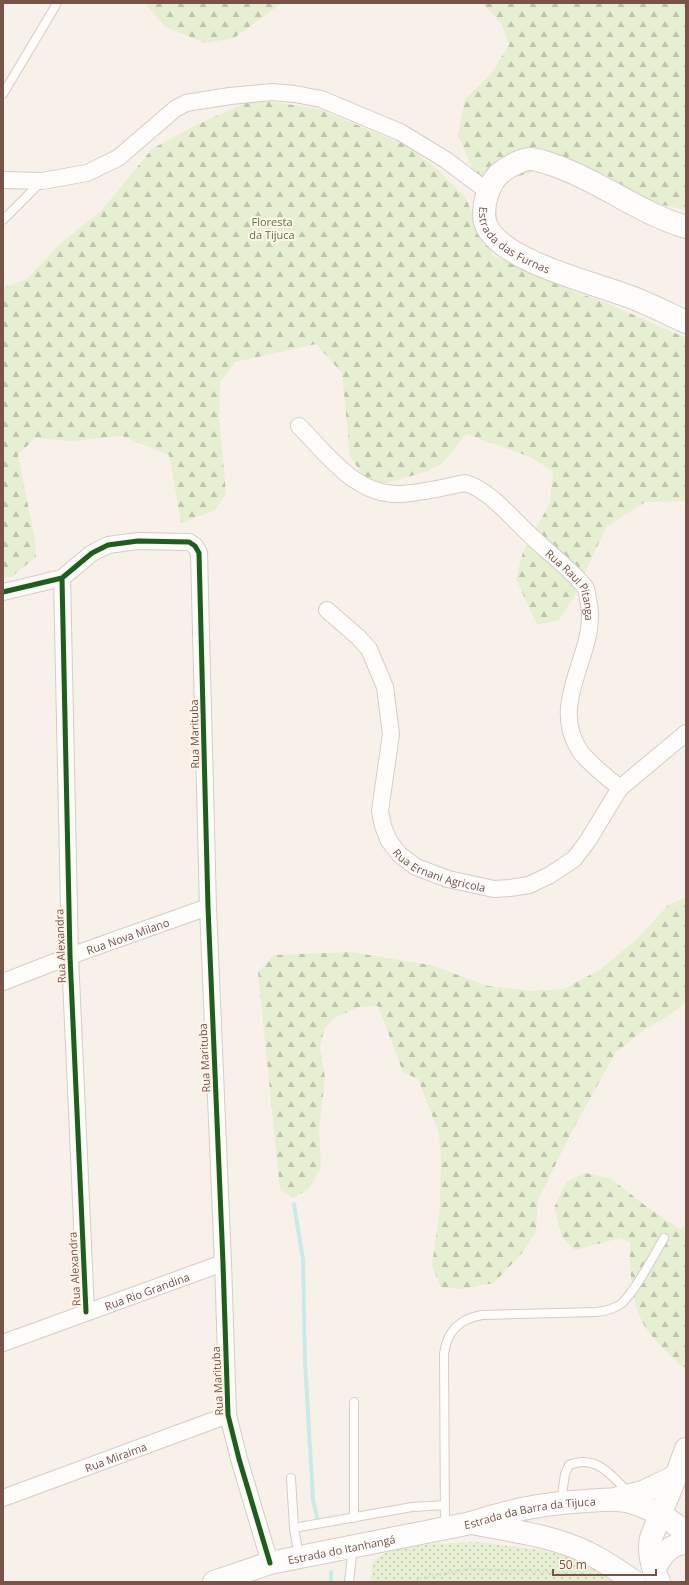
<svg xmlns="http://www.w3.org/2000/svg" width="689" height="1585" font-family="'Open Sans',sans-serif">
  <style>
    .green { fill: url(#green-dots) }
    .forest { fill: url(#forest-firs) }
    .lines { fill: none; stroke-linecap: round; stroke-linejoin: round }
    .stream { stroke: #caeae9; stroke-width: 4 }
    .service-casing { stroke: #d6ccc6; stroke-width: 10 }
    .minor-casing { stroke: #d6ccc6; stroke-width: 18 }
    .secondary-casing { stroke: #d7ccc6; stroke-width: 24 }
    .path { stroke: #dbd0cb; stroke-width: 2.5; stroke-dasharray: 1 3; stroke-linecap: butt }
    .service { stroke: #fefdfc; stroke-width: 8 }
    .minor { stroke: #fefdfc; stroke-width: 16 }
    .secondary { stroke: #fefdfc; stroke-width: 22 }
    .cycleway-casing { stroke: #fff5eb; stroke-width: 8 }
    .cycleway { stroke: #1b5e20; stroke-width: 5 }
    .labels { text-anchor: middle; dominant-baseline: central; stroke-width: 4; stroke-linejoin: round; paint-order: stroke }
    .park-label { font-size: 11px; fill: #547a3b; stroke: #fff5eb }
    .street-label { font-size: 11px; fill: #795347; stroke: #fff5eb }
  </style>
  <defs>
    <pattern id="green-dots" width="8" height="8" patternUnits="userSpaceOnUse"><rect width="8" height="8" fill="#e6efd2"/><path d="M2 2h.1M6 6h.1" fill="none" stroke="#bfc4ac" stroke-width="1.8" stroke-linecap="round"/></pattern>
    <pattern id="forest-firs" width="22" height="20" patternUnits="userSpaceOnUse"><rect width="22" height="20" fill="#e6efd2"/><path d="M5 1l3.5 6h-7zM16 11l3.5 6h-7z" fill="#bfc4ac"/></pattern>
  </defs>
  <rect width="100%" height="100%" fill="#f8f1e9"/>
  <path class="green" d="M 476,1542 L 533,1549 L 577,1558 L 619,1582 L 370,1582 L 373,1562 L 385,1553 L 404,1548 L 431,1544 Z"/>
  <path class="forest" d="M 144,3 L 282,3 L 234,38 L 205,43 L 166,27 Z
    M 482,3 L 686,3 L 686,210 L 645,201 L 605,174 L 565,163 L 490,184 L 473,170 L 458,135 L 465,99 L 490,75 L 509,45 L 501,23 Z
    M 254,99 L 318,109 L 406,145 L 437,169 L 465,197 L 493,256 L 534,270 L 573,291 L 609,304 L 686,338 L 686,501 L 645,502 L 606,527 L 574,597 L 559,620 L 537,625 L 516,579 L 523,552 L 550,503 L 553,471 L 528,456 L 466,434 L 442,464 L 425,472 L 386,483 L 367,482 L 350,456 L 342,373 L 316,344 L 235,362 L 220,382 L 219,417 L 226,493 L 215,510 L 181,523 L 169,455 L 122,436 L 72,441 L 35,438 L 18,455 L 35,540 L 36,557 L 11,577 L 3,578 L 3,288 L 27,279 L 60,244 L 101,211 L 152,149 L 192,127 Z
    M 686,898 L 686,1000 L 681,1007 L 663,1019 L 644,1030 L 616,1052 L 574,1127 L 538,1200 L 536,1232 L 522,1253 L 494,1283 L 462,1289 L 441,1287 L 432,1266 L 440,1207 L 441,1159 L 439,1133 L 418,1079 L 403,1072 L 378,1006 L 359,1007 L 334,1018 L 324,1029 L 320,1048 L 325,1078 L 319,1129 L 321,1168 L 308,1189 L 293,1198 L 280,1190 L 258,972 L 274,955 L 350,952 L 431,965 L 488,986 L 531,991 L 564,989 L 601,969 L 639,937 L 669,904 Z
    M 585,1173 L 610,1178 L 651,1210 L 680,1229 L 686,1226 L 686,1371 C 675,1359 662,1348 652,1336 C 630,1310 630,1274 630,1242 L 620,1238 L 575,1250 L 562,1237 L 554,1208 L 566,1182 Z"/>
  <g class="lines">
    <path class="stream" d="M 294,1204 L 303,1260 L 305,1361 L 313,1500 L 318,1521
      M 331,1582 L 331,1572"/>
    <defs>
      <path id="service" d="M 3,94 L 56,5
        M 3,220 L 42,181
        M 354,1402 L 354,1518
        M 291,1478 L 294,1528 L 412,1507 L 445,1505
        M 561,1502 L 565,1474 L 569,1465 C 596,1454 611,1475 628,1492
        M 445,1527 L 444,1354 C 447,1331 459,1319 482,1315 L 597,1312 C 605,1311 614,1309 621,1304 C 635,1292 654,1255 664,1238
        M 294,1528 L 299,1556
        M 349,1582 L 353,1547"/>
      <g id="minor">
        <path d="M 3,180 L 42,181 L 87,173 L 118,158 L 175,109 L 186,103 L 230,96 L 272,92 L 295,94 L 321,99 L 400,132 L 446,160 L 487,191"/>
        <path id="s1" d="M 299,426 C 326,453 355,495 398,494 C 417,494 445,487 465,483 C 488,489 511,517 528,533 C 544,549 562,562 577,578 C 579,581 583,584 585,587 C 587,590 587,595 588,599 C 601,651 546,700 580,751 C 590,765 607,777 620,788"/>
        <path d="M 62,578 L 70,956 L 86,1312"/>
        <path d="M 3,592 L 62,578 L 92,553 L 108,545 L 138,541 L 189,542 L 195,546 L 199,553 L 208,907 L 223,1263 L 228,1415 L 239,1459 L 270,1563"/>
        <path id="s2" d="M 327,610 L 358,637 L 369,649 L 385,687 L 391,734 L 380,811 L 383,826 L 389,841 L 400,855 L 416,867 L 448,879 L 494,889 L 510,888 L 529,885 L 550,875 L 574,859 L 587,842 L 620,788 L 686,733"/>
        <path id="s3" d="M 3,982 L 70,956 L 208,907"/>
        <path id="s4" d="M 3,1343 L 223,1263"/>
        <path id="s5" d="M 3,1498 L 228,1415"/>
      </g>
      <g id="secondary">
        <path id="s6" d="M 686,227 C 645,215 609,188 569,171 C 557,166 545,161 532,159 C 522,158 504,169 497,176 C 490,184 487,193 485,203 C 484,212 483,219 487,227 C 504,261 590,282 625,295 C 646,302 666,313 686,322"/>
        <path d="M 618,1498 L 643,1492 L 676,1476"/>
        <path d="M 472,1523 C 511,1531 552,1535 588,1553 C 605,1561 620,1572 635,1582"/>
        <path d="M 654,1570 C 661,1556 669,1544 686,1543"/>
        <path id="s7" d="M 214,1582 L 270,1563 L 471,1523 C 511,1510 545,1503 587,1501 C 602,1500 616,1498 630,1502 C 651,1508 669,1519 686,1532"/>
        <path d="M 659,1582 C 652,1568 648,1553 651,1538 L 676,1476 L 686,1449"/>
      </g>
    </defs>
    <use href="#service" class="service-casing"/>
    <use href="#minor" class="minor-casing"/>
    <use href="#secondary" class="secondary-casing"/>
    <path class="path" d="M 413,1582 L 422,1578 L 468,1569 L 586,1573"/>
    <use href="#service" class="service"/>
    <use href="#minor" class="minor"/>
    <use href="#secondary" class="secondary"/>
    <defs>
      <path id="cycleway" d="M 62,578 L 70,956 L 86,1312
        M 3,592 L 62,578 L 92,553 L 108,545 L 138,541 L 189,542 L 195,546 L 199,553 L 208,907 L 223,1263 L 228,1415 L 239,1459 L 270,1563"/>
    </defs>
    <use href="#cycleway" class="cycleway-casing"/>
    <use href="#cycleway" class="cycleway"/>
  </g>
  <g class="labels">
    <g class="park-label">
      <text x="272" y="221">Floresta<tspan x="272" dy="13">da Tijuca</tspan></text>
    </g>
    <g class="street-label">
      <text stroke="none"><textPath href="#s6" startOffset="291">Estrada das Furnas</textPath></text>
      <text stroke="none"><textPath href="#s1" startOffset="343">Rua Raul Pitanga</textPath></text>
      <text transform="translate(194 734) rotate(-91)">Rua Marituba</text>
      <text stroke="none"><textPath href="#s2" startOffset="316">Rua Ernani Agricola</textPath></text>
      <text stroke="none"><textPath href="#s3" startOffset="133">Rua Nova Milano</textPath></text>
      <text transform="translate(60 946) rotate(-92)">Rua Alexandra</text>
      <text transform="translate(204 1058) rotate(-93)">Rua Marituba</text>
      <text transform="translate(74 1269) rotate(-93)">Rua Alexandra</text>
      <text stroke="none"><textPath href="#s4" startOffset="153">Rua Rio Grandina</textPath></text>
      <text transform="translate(217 1381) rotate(-93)">Rua Marituba</text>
      <text stroke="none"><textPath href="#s5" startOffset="120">Rua Miraima</textPath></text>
      <text stroke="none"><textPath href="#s7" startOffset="324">Estrada da Barra da Tijuca</textPath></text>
      <text stroke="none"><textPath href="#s7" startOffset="132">Estrada do Itanhangá</textPath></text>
    </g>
  </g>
  <rect width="689" height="1585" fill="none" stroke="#795347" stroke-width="8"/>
  <path d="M553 1569v6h103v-6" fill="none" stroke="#795347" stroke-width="2"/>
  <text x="559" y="1569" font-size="12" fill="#795347" stroke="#fff5eb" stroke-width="3" paint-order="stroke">50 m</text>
</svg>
